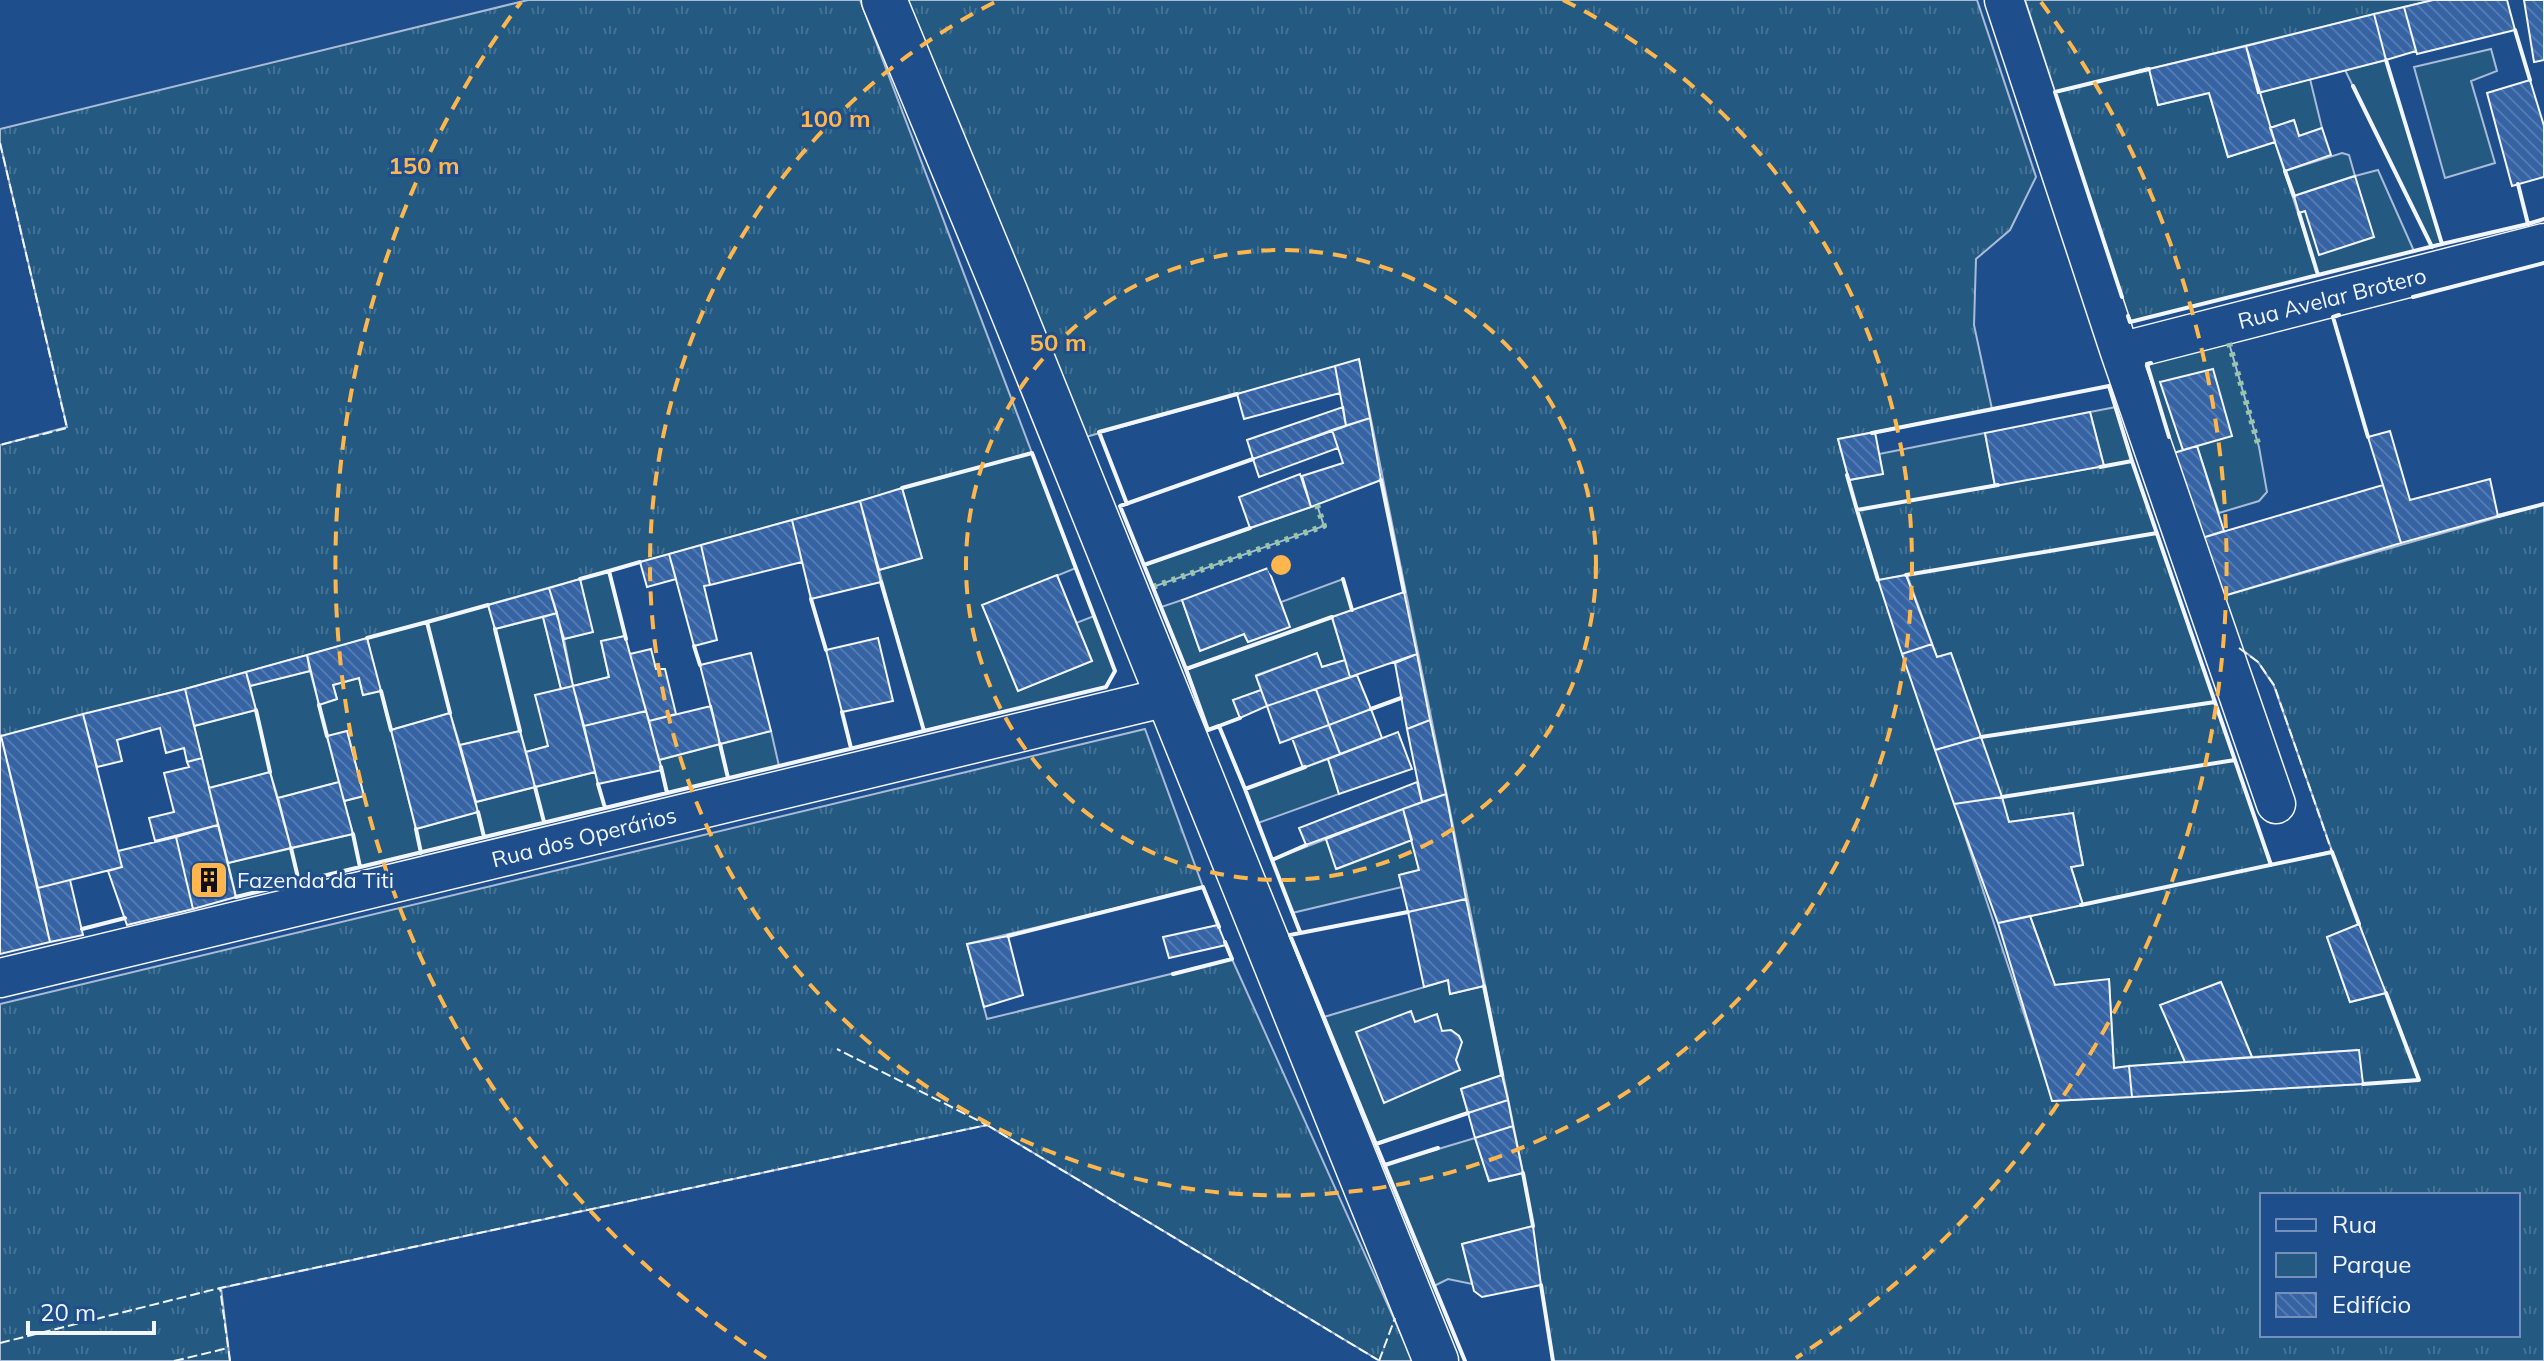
<svg xmlns="http://www.w3.org/2000/svg" width="2544" height="1361" font-family="Mulish,sans-serif">
  <style>
    .grass { fill: url(#grass-tufts); stroke: #a8bbd7; stroke-width: 2; fill-rule: evenodd }
    .green { fill: #245a82; stroke: #a8bbd7; stroke-width: 2 }
    .building { fill: url(#building-back-hatch); stroke: #f2f6ff; stroke-width: 2 }
    .lines { fill: none; stroke-linecap: round; stroke-linejoin: round }
    .minor-casing { stroke: #f2f6ff; stroke-width: 41 }
    .secondary-casing { stroke: #f2f6ff; stroke-width: 47 }
    .minor { stroke: #1f4e8c; stroke-width: 38 }
    .secondary { stroke: #1f4e8c; stroke-width: 44 }
    .hedge { stroke: #97c8a6; stroke-width: 6; stroke-dasharray: 4 6; stroke-linecap: butt }
    .fence { stroke: #f2f6ff; stroke-width: 2; stroke-dasharray: 10 4; stroke-linecap: butt }
    .wall { stroke: #f2f6ff; stroke-width: 4 }
    .ring { fill: none; stroke: #ffb74d; stroke-width: 4; stroke-dasharray: 14 10 }
    .labels { text-anchor: middle; dominant-baseline: central; stroke-width: 6; stroke-linejoin: round; paint-order: stroke }
    .street-label { font-size: 22px; fill: #f2f6ff; stroke: #1f4e8c }
    .poi-label { font-size: 22px; fill: #f2f6ff; stroke: #1f4e8c; text-anchor: start }
    .centre { fill: #ffb74d; stroke: #1f4e8c; stroke-width: 4 }
    .ring-label { font-size: 24px; text-anchor: middle; font-weight: bold; fill: #ffb74d; stroke: #1f4e8c; stroke-width: 6; stroke-linejoin: round; paint-order: stroke }
  </style>
  <defs>
    <pattern id="grass-tufts" width="24" height="20" patternUnits="userSpaceOnUse" patternTransform="scale(2)"><rect width="24" height="20" fill="#245a82"/><path d="M3 7l-1-3M5 7V3M7 7l1-3M15 17l-1-3M17 17v-4M19 17l1-3" fill="none" stroke="#447295"/></pattern>
    <pattern id="building-back-hatch" width="6" height="6" patternUnits="userSpaceOnUse" patternTransform="scale(2)"><rect width="6" height="6" fill="#3563a3"/><path d="M-1 5l2 2M0 0l6 6M5-1l2 2" fill="none" stroke="#537ab1"/></pattern>
  </defs>
  <rect width="100%" height="100%" fill="#1f4e8c"/>
  <path class="grass" d="M 528,0 L 860,0 L 1032,453 L 185,689 L 0,737 L 0,445 L 67,427 L 0,143 L 0,129 Z
    M 902,0 L 1977,0 L 2036,177 L 2010,230 L 1976,259 L 1974,325 L 1992,409 L 1838,439 L 1857,510 L 2132,461 L 2271,865 L 2332,851 L 2274,686 L 2258,662 L 2236,645 L 2220,597 L 2544,504 L 2544,1361 L 1553,1361 L 1523,1173 L 1359,360 L 1082,438 ZM 1907,575 L 1937,657 L 1951,654 L 2009,822 L 2073,813 L 2083,865 L 2071,867 L 2083,905 L 2030,916 L 2055,985 L 2109,980 L 2114,1068 L 2185,1062 L 2161,1005 L 2220,982 L 2252,1057 L 2358,1050 L 2362,1084 L 2053,1101 L 1880,580 ZM 2359,924 L 2385,993 L 2350,1002 L 2327,937 ZM 2262,1195 L 2518,1195 L 2518,1335 L 2262,1335 Z
    M 2025,0 L 2433,0 L 2149,69 L 2158,105 L 2209,93 L 2228,157 L 2275,142 L 2318,275 L 2130,322 Z
    M 1145,729 L 1203,887 L 967,944 L 987,1019 L 1232,959 L 1413,1361 L 1380,1361 L 987,1125 L 221,1288 L 230,1361 L 0,1361 L 0,1004 Z"/>
  <path class="green" d="M 2491,49 L 2497,71 L 2471,81 L 2495,163 L 2445,178 L 2414,67 Z
    M 2386,60 L 2442,244 L 2432,247 L 2345,70 Z
    M 2310,79 L 2322,128 L 2299,136 L 2294,120 L 2270,128 L 2258,93 Z
    M 2342,153 L 2349,155 L 2355,176 L 2378,170 L 2414,251 L 2318,275 L 2299,213 L 2354,176 L 2294,196 L 2285,171 Z
    M 2229,343 L 2259,447 L 2267,492 L 2259,501 L 2219,513 L 2197,446 L 2231,435 L 2161,383 L 2183,450 L 2174,453 L 2147,364 Z
    M 2116,407 L 2132,461 L 2104,466 L 2090,412 Z
    M 1985,433 L 1995,486 L 1857,510 L 1849,480 L 1883,474 L 1879,454 Z
    M 1032,453 L 1076,568 L 983,606 L 1018,691 L 1092,661 L 1076,623 L 1094,616 L 1115,671 L 1106,687 L 924,731 L 879,570 L 922,558 L 902,488 Z
    M 1317,505 L 1324,526 L 1153,587 L 1144,565 Z
    M 609,571 L 625,636 L 601,642 L 609,677 L 573,686 L 564,639 L 592,632 L 580,579 Z
    M 1343,579 L 1352,610 L 1332,618 L 1345,660 L 1322,667 L 1317,654 L 1256,675 L 1261,690 L 1233,700 L 1240,718 L 1208,730 L 1161,607 L 1182,600 L 1200,651 L 1244,634 L 1248,642 L 1289,627 L 1281,602 Z
    M 488,605 L 495,629 L 543,617 L 561,689 L 548,746 L 526,752 L 520,731 L 460,745 L 450,713 L 391,730 L 416,829 L 477,812 L 476,802 L 595,772 L 605,808 L 236,897 L 228,863 L 353,834 L 344,801 L 364,796 L 347,731 L 327,737 L 339,782 L 278,798 L 270,772 L 209,788 L 194,726 L 256,710 L 250,686 L 310,671 L 319,704 L 337,699 L 333,685 L 359,678 L 363,695 L 380,691 L 367,638 Z
    M 771,731 L 779,766 L 667,793 L 659,760 Z
    M 1328,759 L 1339,794 L 1258,823 L 1245,789 Z
    M 1326,839 L 1337,869 L 1412,840 L 1419,870 L 1399,875 L 1402,887 L 1292,913 L 1272,860 Z
    M 1448,980 L 1450,994 L 1484,986 L 1502,1075 L 1461,1089 L 1468,1113 L 1376,1144 L 1324,1017 Z
    M 1475,1138 L 1489,1181 L 1523,1173 L 1533,1226 L 1462,1244 L 1472,1284 L 1448,1279 L 1434,1286 L 1385,1165 Z"/>
  <path class="building" d="M 2433,0 L 2507,0 L 2515,30 L 2417,54 L 2404,7 Z
    M 2524,0 L 2544,0 L 2544,60 L 2534,62 Z
    M 2404,7 L 2416,51 L 2386,60 L 2374,14 Z
    M 2374,14 L 2386,60 L 2258,93 L 2246,46 Z
    M 2246,46 L 2275,142 L 2228,157 L 2209,93 L 2158,105 L 2149,69 Z
    M 2530,80 L 2544,126 L 2544,177 L 2512,186 L 2487,93 Z
    M 2294,120 L 2299,136 L 2322,128 L 2331,155 L 2285,171 L 2270,128 Z
    M 2355,176 L 2374,237 L 2319,255 L 2305,211 L 2299,213 L 2294,196 Z
    M 1359,359 L 1370,418 L 1346,426 L 1335,366 Z
    M 1335,366 L 1340,393 L 1244,419 L 1237,394 Z
    M 2213,369 L 2232,436 L 2183,450 L 2160,382 Z
    M 1343,407 L 1346,426 L 1253,459 L 1247,440 Z
    M 2090,412 L 2104,466 L 1995,486 L 1985,433 Z
    M 1370,418 L 1381,480 L 1311,507 L 1302,476 L 1343,463 L 1332,430 Z
    M 1332,430 L 1338,448 L 1259,477 L 1253,459 Z
    M 2390,431 L 2410,500 L 2490,479 L 2498,516 L 2401,543 L 2368,437 Z
    M 1875,432 L 1883,474 L 1849,480 L 1838,439 Z
    M 2197,446 L 2224,531 L 2202,538 L 2174,453 Z
    M 1300,474 L 1311,507 L 1250,528 L 1239,497 Z
    M 2383,485 L 2401,543 L 2220,597 L 2202,538 Z
    M 902,488 L 922,558 L 879,570 L 860,501 Z
    M 860,501 L 881,582 L 811,599 L 792,520 Z
    M 792,520 L 802,562 L 710,585 L 701,545 Z
    M 701,545 L 710,585 L 704,586 L 717,640 L 694,646 L 669,554 Z
    M 669,554 L 676,579 L 647,587 L 640,562 Z
    M 1268,568 L 1290,627 L 1248,642 L 1244,634 L 1200,651 L 1182,600 Z
    M 1057,575 L 1092,661 L 1018,691 L 982,605 Z
    M 1906,575 L 1932,644 L 1902,654 L 1878,580 Z
    M 580,579 L 593,632 L 564,639 L 549,588 Z
    M 549,588 L 557,613 L 495,629 L 488,605 Z
    M 1404,592 L 1417,654 L 1350,677 L 1332,617 Z
    M 557,613 L 573,686 L 561,689 L 543,617 Z
    M 625,636 L 646,711 L 584,726 L 573,686 L 609,677 L 601,641 Z
    M 367,638 L 381,691 L 363,695 L 359,678 L 333,685 L 337,699 L 319,705 L 307,655 Z
    M 878,638 L 893,701 L 842,712 L 826,650 Z
    M 1932,644 L 1937,657 L 1951,653 L 1981,737 L 1935,750 L 1902,654 Z
    M 651,649 L 656,669 L 665,669 L 676,714 L 649,721 L 630,654 Z
    M 751,653 L 771,731 L 720,744 L 700,665 Z
    M 1317,653 L 1322,667 L 1345,660 L 1350,677 L 1267,706 L 1256,676 Z
    M 1417,654 L 1430,720 L 1407,729 L 1395,663 Z
    M 307,655 L 310,671 L 250,686 L 246,672 Z
    M 246,672 L 256,710 L 194,726 L 185,689 Z
    M 1357,675 L 1371,709 L 1329,725 L 1316,689 Z
    M 573,686 L 595,772 L 535,787 L 526,752 L 548,746 L 535,695 Z
    M 185,689 L 202,758 L 187,762 L 184,748 L 166,753 L 160,728 L 117,740 L 122,761 L 97,767 L 83,714 Z
    M 1316,689 L 1329,725 L 1280,743 L 1267,706 Z
    M 1261,690 L 1267,706 L 1240,718 L 1233,700 Z
    M 711,706 L 720,744 L 659,760 L 649,721 Z
    M 1371,709 L 1382,738 L 1340,754 L 1329,725 Z
    M 646,711 L 662,770 L 598,784 L 584,726 Z
    M 450,713 L 478,812 L 416,829 L 391,730 Z
    M 83,714 L 122,867 L 38,888 L 1,736 Z
    M 1430,720 L 1446,794 L 1422,802 L 1407,729 Z
    M 1329,725 L 1340,754 L 1303,768 L 1292,738 Z
    M 347,731 L 364,796 L 344,801 L 327,736 Z
    M 520,731 L 535,787 L 476,802 L 460,745 Z
    M 1398,732 L 1412,769 L 1339,794 L 1328,759 Z
    M 1,736 L 50,942 L 0,954 L 0,737 Z
    M 1981,737 L 2002,797 L 1954,804 L 1935,750 Z
    M 202,758 L 218,825 L 155,841 L 149,818 L 174,812 L 164,773 L 189,767 L 187,762 Z
    M 270,772 L 291,848 L 228,863 L 209,788 Z
    M 339,782 L 353,834 L 291,848 L 278,798 Z
    M 1417,782 L 1422,802 L 1306,845 L 1299,828 Z
    M 1446,794 L 1466,899 L 1408,912 L 1399,875 L 1419,870 L 1403,809 Z
    M 2002,797 L 2009,822 L 2073,813 L 2083,865 L 2071,867 L 2083,905 L 1998,923 L 1954,804 Z
    M 1403,809 L 1412,840 L 1336,869 L 1326,839 Z
    M 218,825 L 236,897 L 193,909 L 176,837 Z
    M 176,837 L 193,909 L 127,925 L 108,871 L 122,867 L 118,851 Z
    M 70,880 L 83,935 L 50,942 L 38,888 Z
    M 1466,899 L 1484,986 L 1450,994 L 1448,980 L 1424,987 L 1408,912 Z
    M 2030,916 L 2055,985 L 2109,979 L 2114,1068 L 2129,1066 L 2132,1097 L 2052,1101 L 1998,923 Z
    M 2359,924 L 2386,993 L 2350,1002 L 2327,937 Z
    M 1218,925 L 1226,945 L 1169,958 L 1163,937 Z
    M 1008,936 L 1023,995 L 984,1007 L 967,944 Z
    M 2221,982 L 2252,1057 L 2185,1062 L 2160,1005 Z
    M 1411,1011 L 1415,1022 L 1437,1014 L 1442,1031 L 1451,1030 L 1459,1036 L 1462,1042 L 1456,1060 L 1460,1070 L 1384,1103 L 1356,1032 Z
    M 2359,1050 L 2363,1084 L 2132,1097 L 2129,1066 Z
    M 1502,1075 L 1508,1100 L 1468,1113 L 1461,1089 Z
    M 1508,1100 L 1513,1126 L 1475,1138 L 1468,1113 Z
    M 1513,1126 L 1523,1173 L 1489,1181 L 1475,1138 Z
    M 1533,1226 L 1541,1285 L 1482,1297 L 1474,1291 L 1462,1244 Z"/>
  <g class="lines">
    <defs>
      <path id="minor" d="M 2004,0 L 2120,352 L 2276,804
        M 2120,352 L 2544,243
        M 0,978 L 1167,697"/>
      <path id="secondary" d="M 884,0 L 1005,292 L 1436,1361"/>
    </defs>
    <use href="#minor" class="minor-casing"/>
    <use href="#secondary" class="secondary-casing"/>
    <use href="#minor" class="minor"/>
    <use href="#secondary" class="secondary"/>
    <path class="hedge" d="M 2229,343 L 2259,447
      M 1153,587 L 1324,526 L 1317,505"/>
    <path class="fence" d="M 0,143 L 67,428 L 0,445
      M 2239,648 L 2258,662 L 2274,685 L 2332,852
      M 987,1125 L 1378,1360
      M 0,1343 L 220,1288
      M 174,1361 L 228,1348
      M 230,1361 L 220,1288 L 987,1125 L 837,1049
      M 1379,1361 L 1395,1318"/>
    <path class="wall" d="M 2515,30 L 2530,80
      M 2386,60 L 2442,244 L 2528,224
      M 2353,86 L 2432,247
      M 2285,171 L 2294,196
      M 2518,184 L 2528,224 L 2544,219
      M 2299,213 L 2318,275 L 2442,244
      M 2122,297 L 2055,92 L 2149,69
      M 2413,297 L 2544,263
      M 2339,315 L 2333,317 L 2368,437
      M 2128,316 L 2130,322 L 2318,275
      M 2151,363 L 2147,364 L 2169,437
      M 1872,433 L 2109,386 L 2132,461
      M 2100,467 L 2132,461 L 2271,865
      M 1847,475 L 1857,510
      M 1381,480 L 1404,592
      M 1127,504 L 1099,432 L 1237,394
      M 2498,516 L 2544,504
      M 1144,565 L 1250,528
      M 1906,575 L 2157,533
      M 580,579 L 609,571
      M 1343,579 L 1352,610
      M 1878,580 L 1857,510 L 1998,485
      M 881,582 L 924,731 L 1106,687 L 1115,671 L 1032,453 L 902,488
      M 811,599 L 826,650
      M 495,629 L 520,731
      M 367,638 L 427,622
      M 626,639 L 609,571 L 640,562
      M 694,646 L 700,665
      M 1186,669 L 1120,506 L 1253,459
      M 381,691 L 391,730
      M 319,705 L 327,736
      M 1371,709 L 1401,698
      M 256,710 L 270,772
      M 842,712 L 851,748
      M 450,713 L 427,622 L 488,605
      M 1240,718 L 1219,726 L 1245,789
      M 1219,726 L 1208,730 L 1186,669 L 1332,617
      M 1981,737 L 2215,702
      M 720,744 L 728,778
      M 661,767 L 667,793
      M 598,784 L 605,808
      M 535,787 L 544,822
      M 2002,797 L 2235,760
      M 478,812 L 484,837
      M 416,829 L 421,853
      M 353,834 L 360,867
      M 291,848 L 299,882
      M 1272,860 L 1245,789 L 1305,767
      M 236,897 L 924,731
      M 2081,905 L 2332,852 L 2359,924
      M 1408,912 L 1290,935 L 1465,1361
      M 82,929 L 125,918
      M 1300,932 L 1272,860 L 1306,845
      M 1008,936 L 1203,887 L 1219,927
      M 1173,974 L 1232,959 L 1225,942
      M 1484,986 L 1502,1075
      M 2363,1084 L 2419,1080 L 2386,993
      M 1376,1144 L 1468,1113
      M 1385,1165 L 1438,1148
      M 1523,1173 L 1533,1226
      M 1541,1285 L 1553,1361"/>
  </g>
  <g class="ring">
    <circle cx="1281" cy="565" r="315"/>
    <path d="M1563 0A631 631 0 1 1 999 0"/>
    <path d="M766 1358A946 946 0 0 1 521 2M2041 2A946 946 0 0 1 1796 1358"/>
  </g>
  <defs>
    <symbol id="building-square" viewBox="-11 -11 22 22"><rect x="-9" y="-9" width="18" height="18" rx="4" fill="#ffb74d" stroke="#1f4e8c"/><path d="M-4-6H4V6H1V3H-1V6H-4ZM-2.5-4.3h1.7v1.8h-1.7ZM.8-4.3h1.7v1.8H.8ZM-2.5-1h1.7V.8h-1.7ZM.8-1h1.7V.8H.8Z" fill="#111"/></symbol>
  </defs>
  <g fill-rule="evenodd">
    <use href="#building-square" x="187" y="858" width="44" height="44"/>
  </g>
  <g class="labels">
    <g class="street-label">
      <text transform="translate(2332 298) rotate(-14)">Rua Avelar Brotero</text>
      <text transform="translate(584 837) rotate(-14)">Rua dos Operários</text>
    </g>
    <g class="poi-label">
      <text x="237" y="880">Fazenda da Titi</text>
    </g>
  </g>
  <circle cx="1281" cy="565" r="12" class="centre"/>
  <g class="ring-label">
    <text x="835" y="127">100 m</text>
    <text x="424" y="174">150 m</text>
    <text x="1058" y="351">50 m</text>
  </g>
  <rect x="2260" y="1193" width="260" height="144" fill="#1f4e8c" stroke="#7391ba" stroke-width="2"/>
  <rect x="2276" y="1219" width="40" height="12" fill="#1f4e8c" stroke="#7391ba" stroke-width="2"/>
  <text x="2332" y="1233" font-size="24" fill="#f2f6ff">Rua</text>
  <rect x="2276" y="1253" width="40" height="24" fill="#245a82" stroke="#7391ba" stroke-width="2"/>
  <text x="2332" y="1273" font-size="24" fill="#f2f6ff">Parque</text>
  <rect x="2276" y="1293" width="40" height="24" fill="url(#building-back-hatch)" stroke="#7391ba" stroke-width="2"/>
  <text x="2332" y="1313" font-size="24" fill="#f2f6ff">Edifício</text>
  <path d="M28 1321v12h126v-12" fill="none" stroke="#f2f6ff" stroke-width="4"/>
  <text x="40" y="1321" font-size="24" fill="#f2f6ff" stroke="#1f4e8c" stroke-width="6" paint-order="stroke">20 m</text>
</svg>
